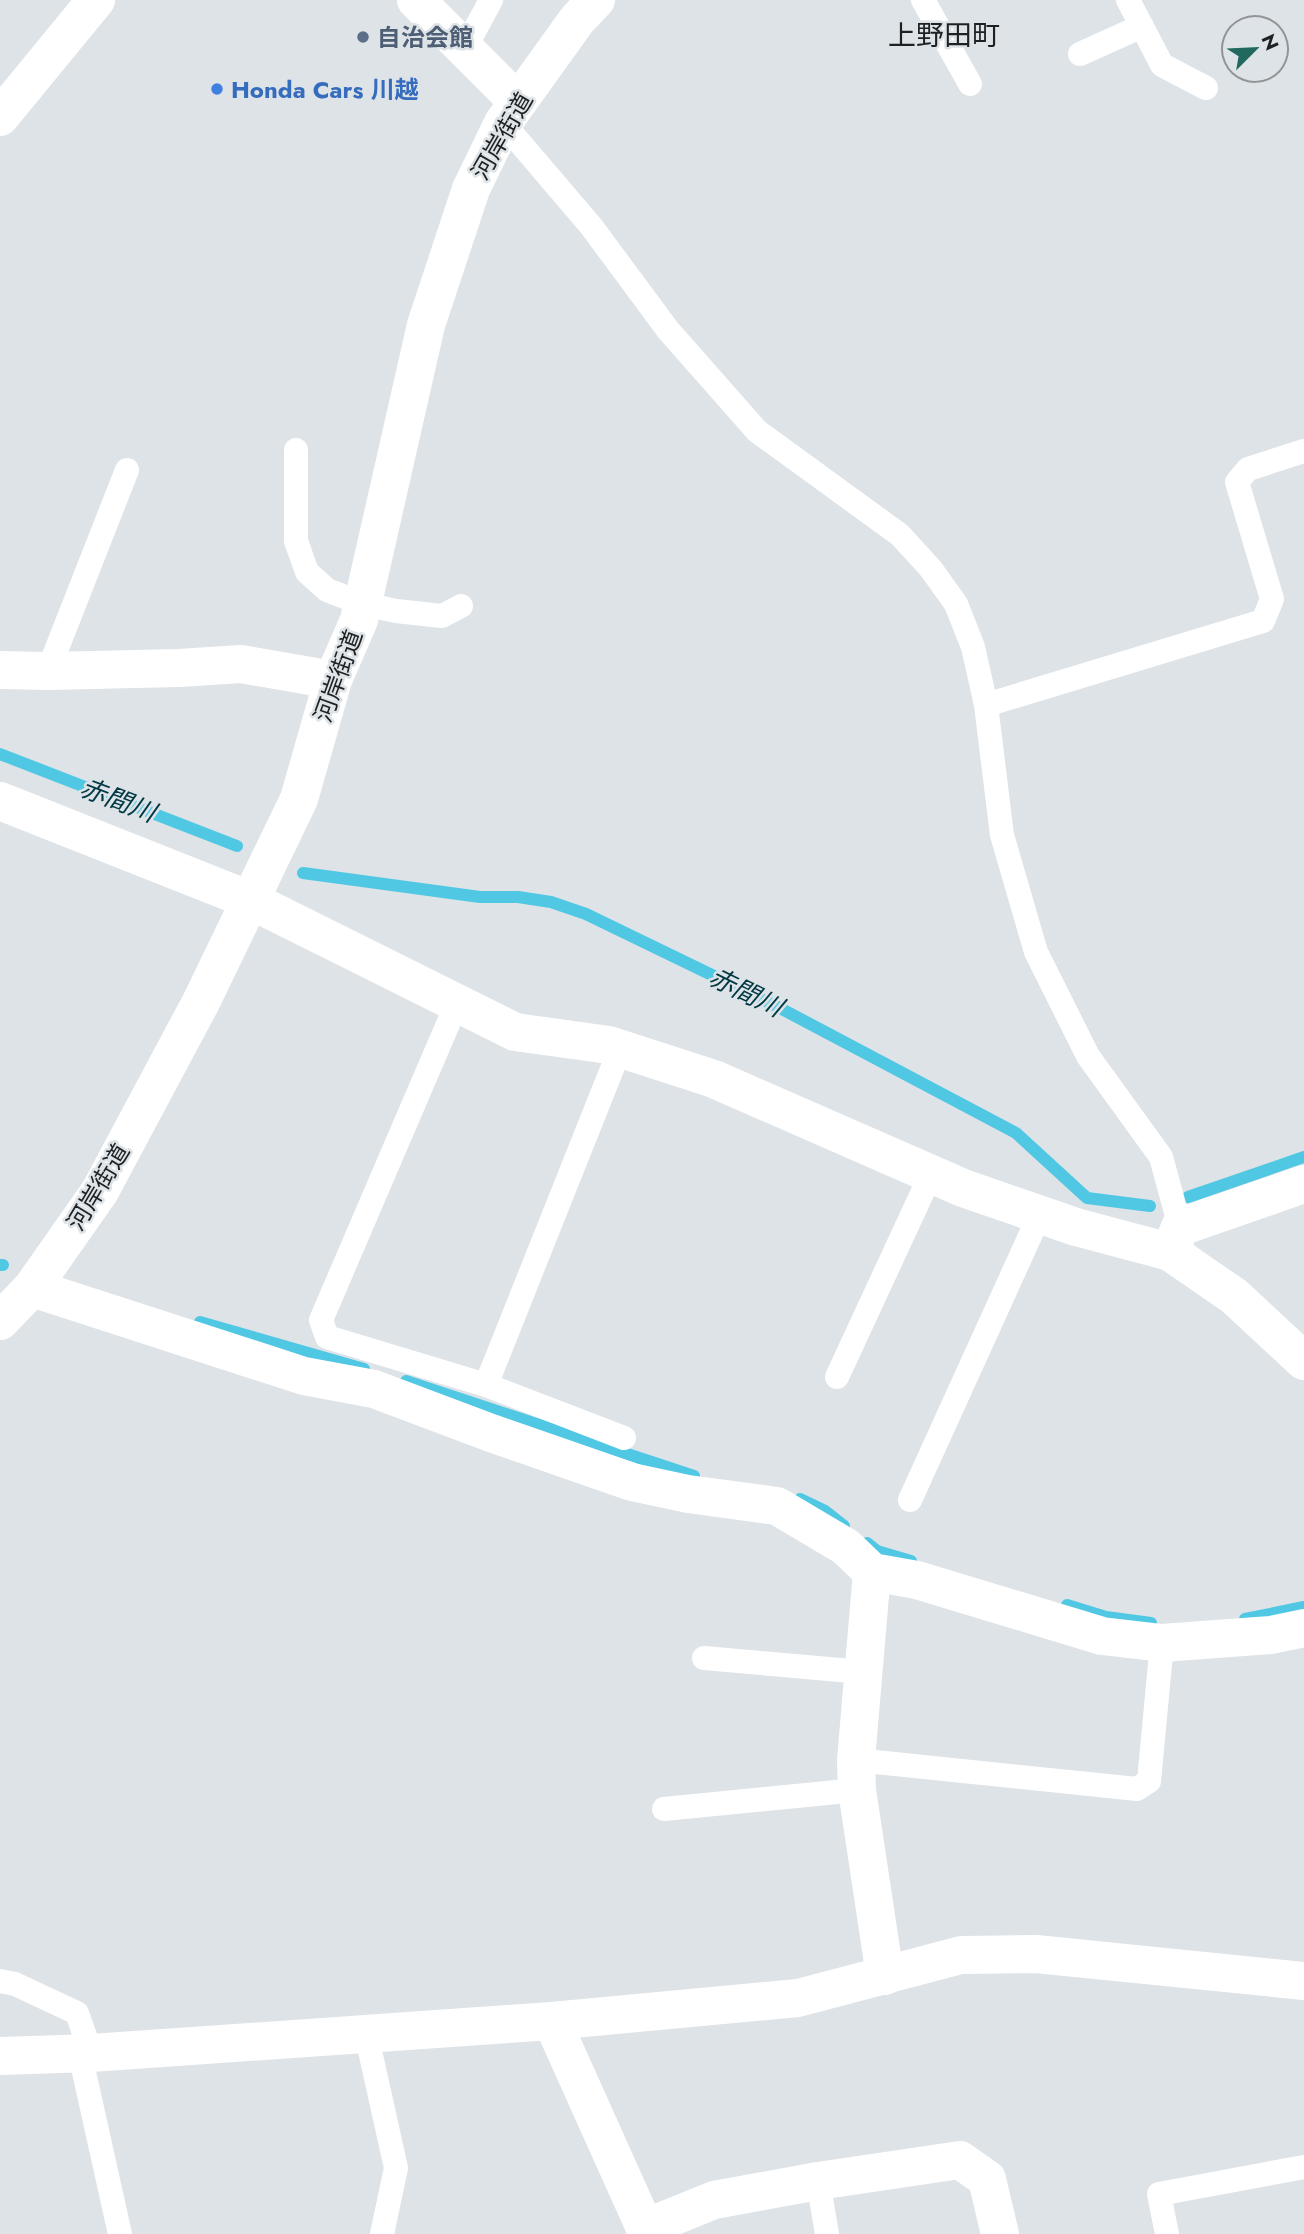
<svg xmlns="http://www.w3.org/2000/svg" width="1304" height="2234" font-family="Jost,'Noto Sans JP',sans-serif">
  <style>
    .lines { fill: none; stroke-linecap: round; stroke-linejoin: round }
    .stream { stroke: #50c8e4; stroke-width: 12 }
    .service { stroke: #fff; stroke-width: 24 }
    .minor { stroke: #fff; stroke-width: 38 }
    .secondary { stroke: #fff; stroke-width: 38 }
    .service-dot { fill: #5c6f8a; stroke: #dee3e7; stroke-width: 2.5 }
    .shop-dot { fill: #3f7fe0; stroke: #dee3e7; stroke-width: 2.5 }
    .labels { text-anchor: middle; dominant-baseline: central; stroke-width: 5; stroke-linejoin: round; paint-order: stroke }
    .service-label { font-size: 24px; font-weight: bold; fill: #4e5e75; stroke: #dee3e7; text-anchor: start }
    .shop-label { font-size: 24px; font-weight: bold; fill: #366cbe; stroke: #dee3e7; text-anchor: start }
    .street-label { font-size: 24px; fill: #1e2021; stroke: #dee3e7 }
    .water-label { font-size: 26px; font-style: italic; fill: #003844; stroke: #dee3e7 }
    .quarter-label { font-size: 28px; fill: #1e2021; stroke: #dee3e7 }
  </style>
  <rect width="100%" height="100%" fill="#dee3e7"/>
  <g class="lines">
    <path class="stream" d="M 0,754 L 237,846
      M 303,873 L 480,897 L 518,897 L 551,902 L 586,914 L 778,1007 L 1016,1133 L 1087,1198 L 1150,1206
      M 1188,1197 L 1304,1157
      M 0,1265 L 3,1265
      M 200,1322 L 364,1369
      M 406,1381 L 694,1476
      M 800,1499 L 825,1511 L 844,1526
      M 867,1543 L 877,1551 L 911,1561
      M 1067,1605 L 1106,1617 L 1151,1623
      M 1245,1619 L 1304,1607"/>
    <path class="service" d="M 923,0 L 970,84
      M 1128,0 L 1162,65 L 1206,88
      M 464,50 L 491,0
      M 1080,54 L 1142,26
      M 503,123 L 591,226 L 668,330 L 757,431 L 900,535 L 931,569 L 956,604 L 973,647 L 986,705 L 1002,835 L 1036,952 L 1088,1056 L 1161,1157 L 1180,1227
      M 296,450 L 296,541 L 307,572 L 327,590 L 363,604 L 396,611 L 442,616 L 461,606
      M 48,671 L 127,470
      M 986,705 L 1263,621 L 1272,599 L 1237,482 L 1248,469 L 1304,451
      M 457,1003 L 321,1320 L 327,1337 L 486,1385 L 624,1438
      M 837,1377 L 931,1174
      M 486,1385 L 620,1049
      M 910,1500 L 1040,1214
      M 704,1658 L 863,1672
      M 856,1760 L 1137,1789 L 1149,1781 L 1162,1643
      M 664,1809 L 857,1790
      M 0,1981 L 15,1984 L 77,2013 L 91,2053
      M 366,2033 L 396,2168 L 382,2234
      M 80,2054 L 120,2234
      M 818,2181 L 827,2234
      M 1167,2234 L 1159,2194 L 1304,2167"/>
    <path class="minor" d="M 416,0 L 518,102
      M 0,670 L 48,671 L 179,668 L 241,664 L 333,680
      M 0,801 L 250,900 L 515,1032 L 609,1045 L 714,1079 L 963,1188 L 1076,1227 L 1170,1252 L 1234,1296 L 1304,1361
      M 1170,1252 L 1180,1227 L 1304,1184
      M 32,1288 L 304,1376 L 374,1389 L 491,1433 L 632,1482 L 688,1494 L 777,1506 L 846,1547 L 872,1572 L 917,1580 L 1102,1636 L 1162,1643 L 1271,1635 L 1304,1628
      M 0,1321 L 32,1288 L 100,1191 L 201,1002 L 299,799 L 333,680 L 359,620 L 426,325 L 471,189 L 503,123 L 577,20 L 596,0
      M 872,1572 L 856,1760 L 857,1790 L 885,1976
      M 0,2056 L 91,2053 L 552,2021
      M 1000,2234 L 987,2179 L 960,2160 L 818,2181 L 714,2200 L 645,2228 L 552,2021 L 798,1998 L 961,1955 L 1036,1954 L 1304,1981"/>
    <path class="secondary" d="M 0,117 L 96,0"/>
  </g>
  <circle class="service-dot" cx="363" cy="37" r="7"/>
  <circle class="shop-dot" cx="217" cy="89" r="7"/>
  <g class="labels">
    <g class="service-label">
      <text x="377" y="37">自治会館</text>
    </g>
    <g class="shop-label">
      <text x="231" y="89">Honda Cars 川越</text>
    </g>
    <g class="street-label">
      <text transform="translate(502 136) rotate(-60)">河岸街道</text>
      <text transform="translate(338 676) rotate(-70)">河岸街道</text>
      <text transform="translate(98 1187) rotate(-59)">河岸街道</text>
    </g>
    <g class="water-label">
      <text transform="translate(118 800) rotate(21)">赤間川</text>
      <text transform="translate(746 992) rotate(26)">赤間川</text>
    </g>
    <g class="quarter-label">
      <text x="944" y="35">上野田町</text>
    </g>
  </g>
  <g transform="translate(1255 49) rotate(66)"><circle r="33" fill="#dee3e7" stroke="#919598" stroke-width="2"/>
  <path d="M0-5L12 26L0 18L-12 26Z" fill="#21695f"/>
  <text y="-10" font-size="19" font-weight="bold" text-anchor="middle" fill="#1e2021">N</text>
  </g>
</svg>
